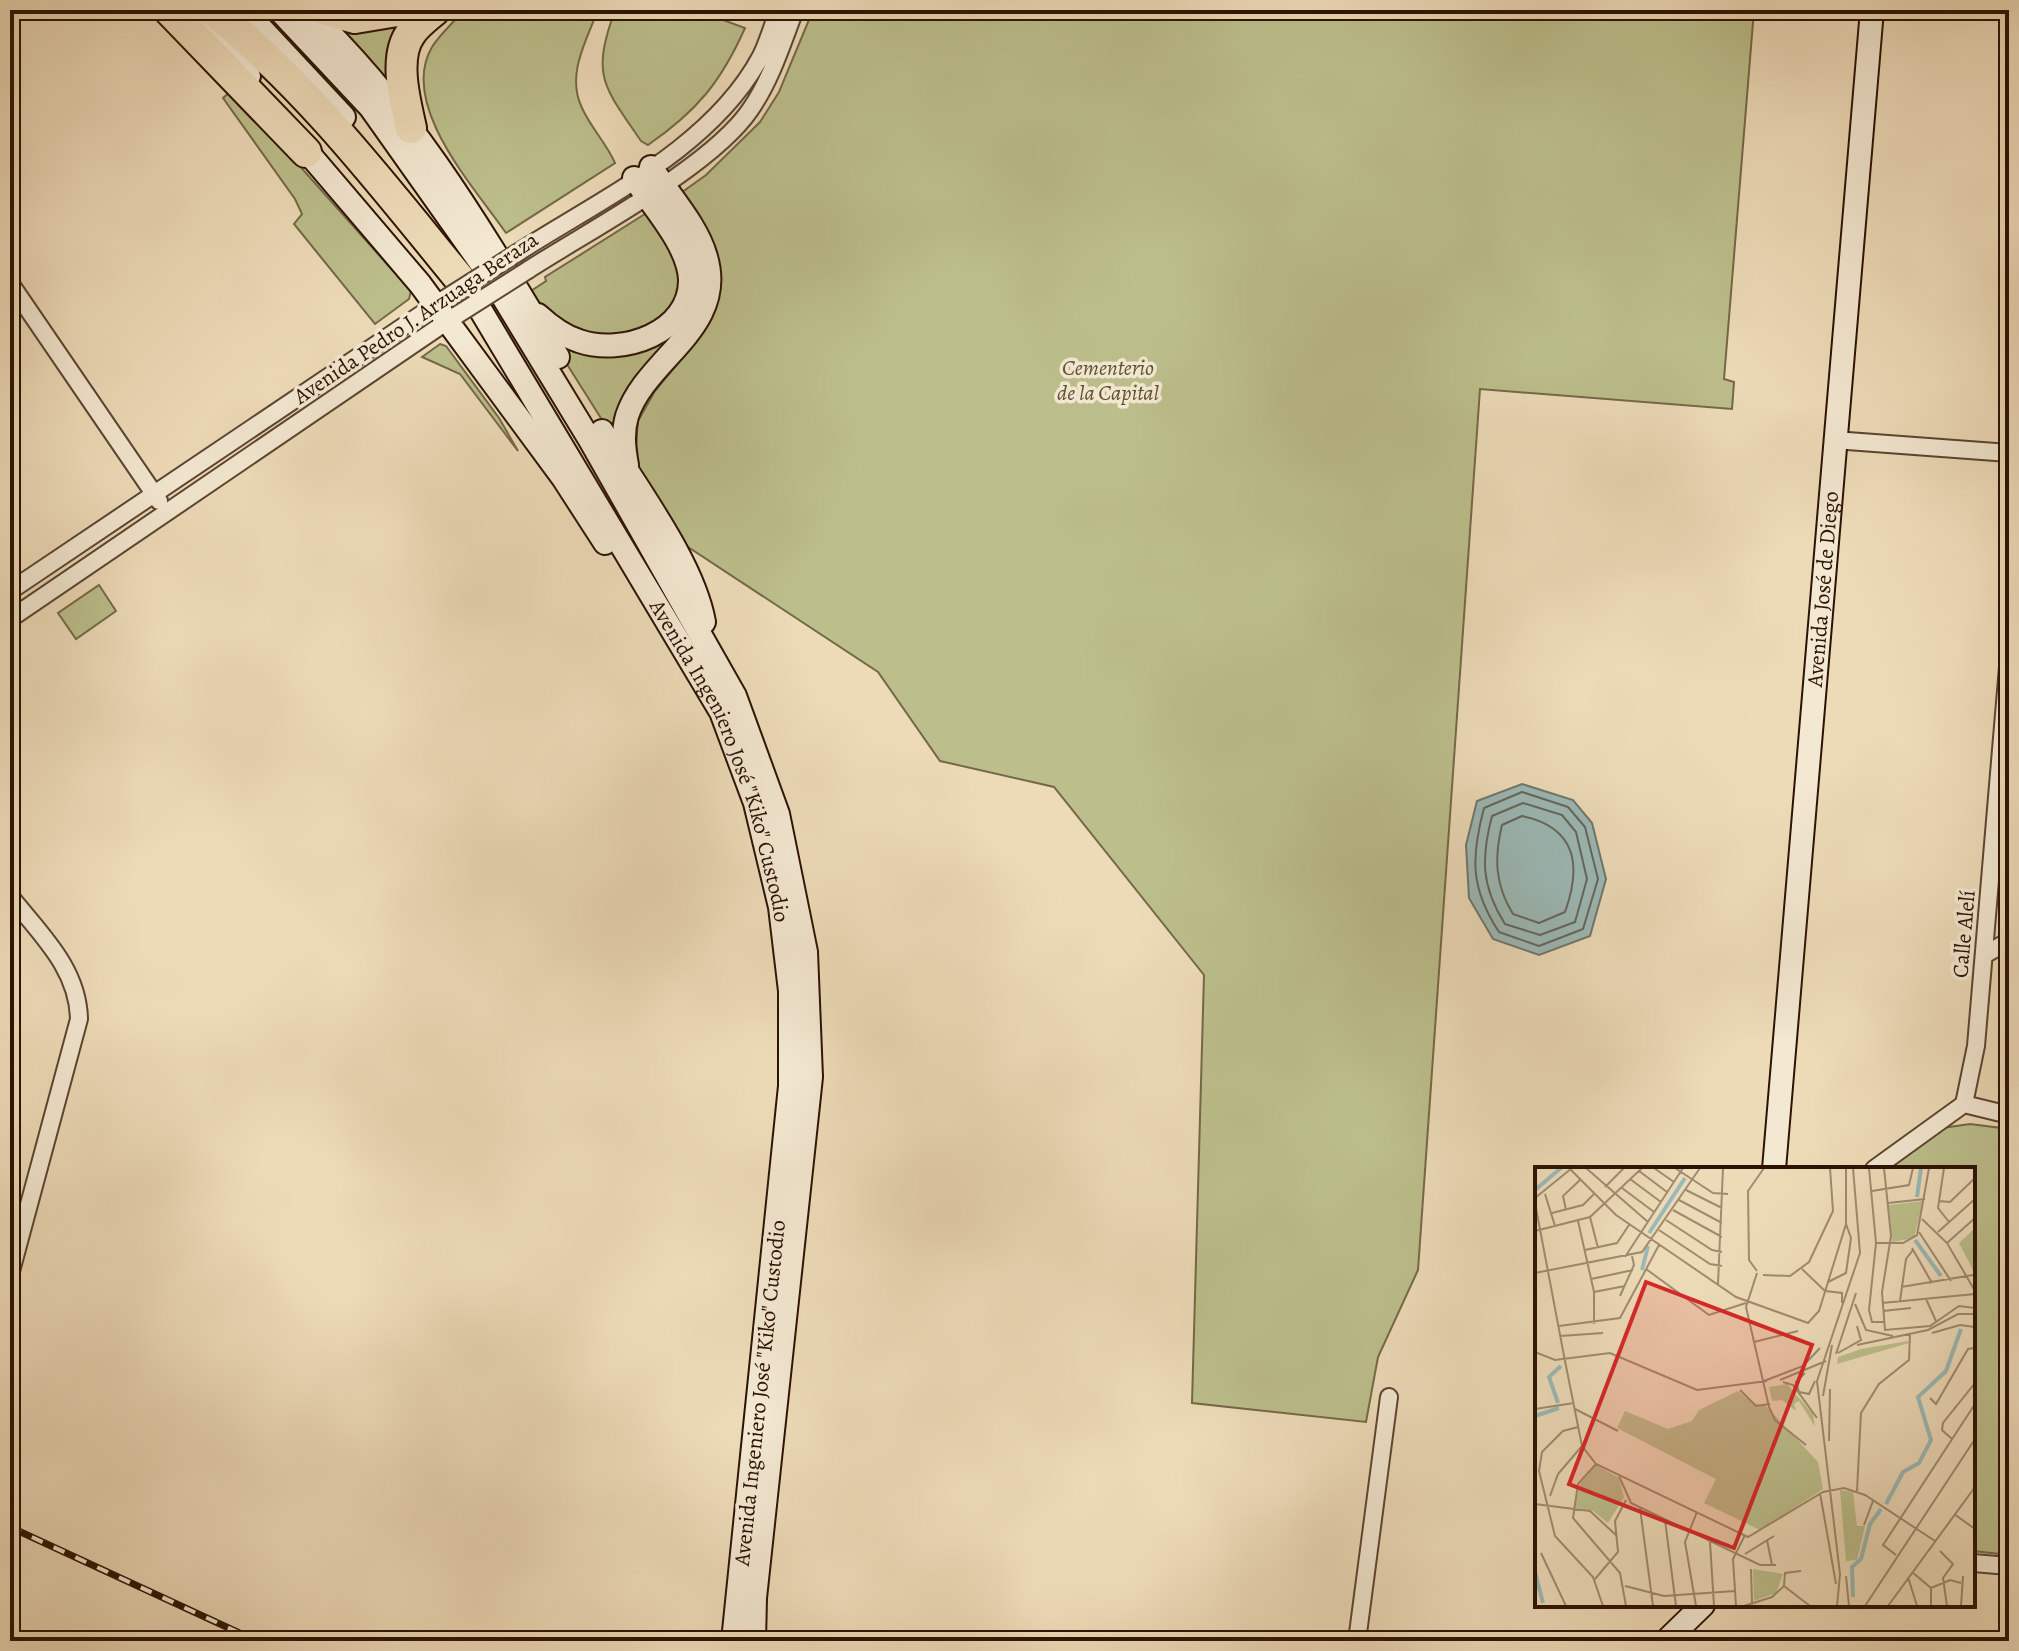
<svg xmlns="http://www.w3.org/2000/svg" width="2019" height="1651" font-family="Alegreya,serif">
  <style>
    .green { fill: #bcbf8c; stroke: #746848; stroke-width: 2 }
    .water { fill: #9bb9b6; stroke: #6f766e; stroke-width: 2 }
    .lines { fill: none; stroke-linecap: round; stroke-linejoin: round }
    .shore { stroke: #64665c; stroke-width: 2 }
    .street-casing { stroke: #5c4430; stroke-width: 20 }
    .secondary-casing { stroke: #2c1203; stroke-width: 26 }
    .highway-casing { stroke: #2c1203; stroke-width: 34 }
    .street { stroke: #f3e8d1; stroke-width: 16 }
    .secondary { stroke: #f3e8d1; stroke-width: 22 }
    .highway { stroke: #eddbb8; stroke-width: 30 }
    .rail-casing { stroke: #2c1203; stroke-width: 7 }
    .rail { stroke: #f3e8d1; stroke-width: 4; stroke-dasharray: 12; stroke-linecap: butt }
    .street-bridge-casing { stroke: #5c4430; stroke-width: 20; stroke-linecap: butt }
    .street-bridge { stroke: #f3e8d1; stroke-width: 16 }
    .labels { text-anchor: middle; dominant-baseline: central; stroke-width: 7; stroke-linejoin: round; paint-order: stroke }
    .street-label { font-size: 22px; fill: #2c1203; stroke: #f3e8d1 }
    .park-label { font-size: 22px; font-style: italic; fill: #5e4f33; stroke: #f3e8d1 }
    .inset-river { fill: none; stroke: #9bb9b6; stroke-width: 4 }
    .inset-road { fill: none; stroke: #a08b70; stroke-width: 2 }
    .view { fill: #d62828; fill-opacity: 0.15; stroke: #d62828; stroke-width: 4 }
    .inset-edge { fill: none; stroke: #2c1203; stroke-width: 4 }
  </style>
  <rect width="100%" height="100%" fill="#eddbb8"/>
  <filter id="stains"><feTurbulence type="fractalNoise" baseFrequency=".0025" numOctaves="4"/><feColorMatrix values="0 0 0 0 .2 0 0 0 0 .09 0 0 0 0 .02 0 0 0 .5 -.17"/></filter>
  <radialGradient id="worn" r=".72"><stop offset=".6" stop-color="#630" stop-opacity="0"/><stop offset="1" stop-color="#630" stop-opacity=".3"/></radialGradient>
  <path class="green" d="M 411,10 L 400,97 L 322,13 Z
    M 464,10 L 598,10 C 586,41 566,75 582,108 C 591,128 607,144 615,163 L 506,233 C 475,188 398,105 432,47 C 440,34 454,22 464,10 Z
    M 615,10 L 696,10 L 745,28 C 721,82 697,111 648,145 L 641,141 C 603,85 591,77 615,10 Z
    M 813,10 L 1754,10 L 1724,379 L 1734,382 L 1732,409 L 1480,389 L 1418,1270 L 1378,1357 L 1366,1422 L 1192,1403 L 1204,975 L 1054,787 L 940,761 L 878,672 L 679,541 L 639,470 L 635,457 L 638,421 L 655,391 L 705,330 L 717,298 L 681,193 L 706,175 L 760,122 L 779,92 Z
    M 232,90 L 411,291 L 409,299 L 375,324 L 294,224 L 302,214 L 295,199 L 223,98 Z
    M 645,214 L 652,214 L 679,267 L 680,288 L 664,318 L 617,339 L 577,333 L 546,313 L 531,291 L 546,281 L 545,277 Z
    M 701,295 L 619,423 L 604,423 L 553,342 C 637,371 642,350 701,295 Z
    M 440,344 L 446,346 L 499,418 L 518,451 L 460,374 L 422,357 Z
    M 99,585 L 116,611 L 76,639 L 58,613 Z
    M 1970,1124 L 2009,1129 L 2009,1555 L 1973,1551 L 1973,1169 L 1884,1169 L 1942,1128 Z"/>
  <path class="water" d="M 1522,784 L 1573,800 L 1592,823 L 1606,879 L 1590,936 L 1539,955 L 1493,939 L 1469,898 L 1466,845 L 1477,801 Z"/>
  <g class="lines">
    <path class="shore" d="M 1522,792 L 1568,807 L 1585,827 L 1598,879 L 1583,929 L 1539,946 L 1499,932 C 1470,888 1471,857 1484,808 Z
      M 1523,803 L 1562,815 L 1576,832 L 1587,879 L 1575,922 L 1540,935 L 1505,924 C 1481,886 1481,858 1492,816 Z
      M 1522,816 C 1576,827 1582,865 1565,912 L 1539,923 L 1513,914 C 1495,885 1494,858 1502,825 Z"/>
    <defs>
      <path id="street" d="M 517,253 C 601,199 713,147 761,56 C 768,42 773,25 778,10
        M 528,270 C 588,231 711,167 750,110 C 771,80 782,44 795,10
        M 10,283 L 159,501
        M 1834,440 L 2009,453
        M 10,591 L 444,299
        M 10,619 L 455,316
        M 10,896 C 40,934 78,968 79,1019 L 10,1275
        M 1984,955 L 2009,941
        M 1964,1104 L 2009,1115
        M 1874,1169 L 1964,1104 L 1976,1046 L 2009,655
        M 1973,1563 L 2009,1566
        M 1357,1641 L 1389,1397"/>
      <g id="secondary">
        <path d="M 197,10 L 249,76"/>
        <path d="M 244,10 L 344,117"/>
        <path d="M 279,10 L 370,107 L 492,279 L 590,440 L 735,696 L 778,814 L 806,952 L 811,1077 L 755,1598 L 754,1641"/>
        <path d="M 306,10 C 412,109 484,234 558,357"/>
        <path d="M 299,142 L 420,284 L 563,478 L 605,543"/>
        <path id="s1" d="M 465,284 L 721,712 L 755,803 L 780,907 L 790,991 L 790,1086 L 733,1641"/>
        <path d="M 538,315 C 550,326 563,336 579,341 C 622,356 691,333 690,279 C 688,244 652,206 634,178"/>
        <path d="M 602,431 C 635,486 693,561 704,622"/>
        <path d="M 627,465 C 624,449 622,433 627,416 C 646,358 727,328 706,257 C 697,225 669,195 651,167"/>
        <path id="s2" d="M 1774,1169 L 1872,10"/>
        <path d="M 1666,1641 L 1703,1605"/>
      </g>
      <path id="highway" d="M 169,10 L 306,152
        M 212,10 C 312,90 391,196 472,294
        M 326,10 L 355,18 L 403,10
        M 411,128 C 405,101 393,57 411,33 C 417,24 427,17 435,10"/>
    </defs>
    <use href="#street" class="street-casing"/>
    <use href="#secondary" class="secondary-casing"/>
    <use href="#highway" class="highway-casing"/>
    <use href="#street" class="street"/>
    <use href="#secondary" class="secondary"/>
    <use href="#highway" class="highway"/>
    <defs>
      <path id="rail" d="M 10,1527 L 257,1641"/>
    </defs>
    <use href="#rail" class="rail-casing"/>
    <use href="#rail" class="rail"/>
    <defs>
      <path id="street-bridge" d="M 446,298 L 517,253
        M 457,315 L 528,270"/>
    </defs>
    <use href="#street-bridge" class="street-bridge-casing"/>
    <use href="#street-bridge" class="street-bridge"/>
  </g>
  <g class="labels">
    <g class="street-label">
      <text transform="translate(416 318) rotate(-34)">Avenida Pedro J. Arzuaga Beraza</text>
      <text stroke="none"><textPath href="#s2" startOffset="582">Avenida José de Diego</textPath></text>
      <text stroke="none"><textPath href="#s1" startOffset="544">Avenida Ingeniero José "Kiko" Custodio</textPath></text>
      <text transform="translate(1964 934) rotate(-85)">Calle Alelí</text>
      <text transform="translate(760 1393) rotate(-84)">Avenida Ingeniero José "Kiko" Custodio</text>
    </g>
    <g class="park-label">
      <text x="1108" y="368">Cementerio<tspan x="1108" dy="25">de la Capital</tspan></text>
    </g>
  </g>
  <g transform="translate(1535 1167)">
    <rect width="440" height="440" fill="#eddbb8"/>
    <path d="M 388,34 L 379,71 L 357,75 L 354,38 ZM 440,61 L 440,107 L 424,76 ZM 373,174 L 374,176 L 302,197 L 303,190 L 326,182 ZM 252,217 L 278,247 L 280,260 L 264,234 L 259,237 L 261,244 L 247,233 L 237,234 L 234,220 ZM 203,224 L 217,236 L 231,239 L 283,295 L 288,322 L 225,363 L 169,336 L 181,312 L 82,261 L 90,244 L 133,262 L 157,254 L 164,243 ZM 61,298 L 84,311 L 89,330 L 73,356 L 58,344 L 39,340 L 45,317 ZM 305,323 L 318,325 L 322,359 L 330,359 L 322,393 L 311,394 ZM 218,402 L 248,407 L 241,426 L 219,434 Z" fill="#bcbf8c"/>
    <path class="inset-river" d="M 0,23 L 26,1M 382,30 L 386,1M 114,66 L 150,11M 380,73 L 406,109M 107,103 L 113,79M 23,236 L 14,210 L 26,199M 0,249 L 24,241M 351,337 L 368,305 L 384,296 L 396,273 L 383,230 L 411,204 L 426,162M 0,405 L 8,436M 318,430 L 317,400 L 326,392 L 335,357 L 346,342"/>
    <path class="inset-road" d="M 51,1 L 113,55M 119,1 L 139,15M 140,1 L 178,26 L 193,27M 334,1 L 341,76 L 334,143 L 337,155 L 349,155M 349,1 L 356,69 L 347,125 L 350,163 L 395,159 L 424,139 L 440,141M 409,1 L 403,41 L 414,55M 36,3 L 81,48 L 201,130 L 273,156 L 284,144 L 311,57 L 311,1M 104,4 L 132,25M 95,12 L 126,35M 70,20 L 89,1M 87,21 L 119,45M 151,23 L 187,41M 337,24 L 374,18 L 378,1M 10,27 L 20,59M 0,31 L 37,1M 144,33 L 187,56M 404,34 L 415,35 L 440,11M 0,36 L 30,194M 353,36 L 390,32M 31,43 L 28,29 L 45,13M 138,43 L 187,70M 17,46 L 48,38 L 59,27M 55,50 L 63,81M 387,52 L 412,76 L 440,124M 131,53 L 177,83 L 187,85M 43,54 L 59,125 L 59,157M 124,63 L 175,97 L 187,99M 0,64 L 55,50 L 107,1M 384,65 L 416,114M 403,65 L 440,32M 341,76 L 368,76 L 382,68 L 394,1M 412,76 L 440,51M 377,81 L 397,116M 50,83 L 82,76 L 94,58M 90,90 L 148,1M 111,102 L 174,148 L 211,136M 267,102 L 290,124M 222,104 L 214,93 L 213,24 L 229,1M 0,106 L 107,85 L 165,1M 222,106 L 211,140 L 234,240 L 240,253 L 271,278M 228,108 L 255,109 L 274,95 L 298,44 L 295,1M 56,112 L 98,103M 293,115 L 311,106 L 316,71 L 311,57M 183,117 L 188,1M 366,120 L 438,108M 290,124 L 307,126 L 307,136M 59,125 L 90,119M 85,129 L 99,98 L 97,89M 391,132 L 401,154M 365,134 L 371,92 L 378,83M 347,136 L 440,127M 320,137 L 331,163 L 358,169M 348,144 L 376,141M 24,159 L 85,151 L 124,78M 397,166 L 425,158 L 440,160M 25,169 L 68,166M 219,175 L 263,164M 322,178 L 393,163 L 423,147 L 440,147M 0,185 L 20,193 L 75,186 L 162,223 L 232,214M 303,186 L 326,173 L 322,159M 301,187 L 321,126M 30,194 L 47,279 L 61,297 L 213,370 L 288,325 L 309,321 L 330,328 L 400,374M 270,206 L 261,215 L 264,225 L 274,227 L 280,214M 245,213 L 291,194M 229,214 L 268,199 L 285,181M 248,215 L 258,218 L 282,251M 205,223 L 221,239 L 235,237M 288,229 L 297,178M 395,231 L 401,237 L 433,182 L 439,181M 0,242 L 39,236M 40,242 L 83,264M 43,260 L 28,264 L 7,285 L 4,304 L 20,369 L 58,410 L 68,439M 417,272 L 407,263 L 408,256 L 440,216M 294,274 L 295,222M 61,297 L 43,317 L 38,351 L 85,406 L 91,439M 84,309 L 96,336 L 225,398 L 241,398M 322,324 L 326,246 L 344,217 L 374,193 L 375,166M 285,326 L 301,417M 15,329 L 23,307 L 47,279M 0,337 L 55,344 L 82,369M 105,341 L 118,439M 419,347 L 440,362M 130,353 L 141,439M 329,358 L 338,334M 232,373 L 237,398M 175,375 L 179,439M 405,384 L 418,397 L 408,411 L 412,439M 6,386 L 31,439M 210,387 L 239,369M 361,388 L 348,378 L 440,237M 216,402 L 217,436M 377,405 L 396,421 L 396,439M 311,409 L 314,439M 373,410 L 382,439M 60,412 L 83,385 L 80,354 L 91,333M 90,419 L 129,429 L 200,424M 249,419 L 275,439M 249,419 L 250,406 L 266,404M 396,421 L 415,413 L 426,416M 161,439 L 150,375 L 162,345M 201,439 L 198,392 L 210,368M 209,439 L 237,430 L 249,419M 302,439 L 305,407 L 282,214 L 325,86 L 318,1M 330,439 L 440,272M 353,439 L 440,320M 426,439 L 428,409"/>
    <path class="view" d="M 111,115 L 277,178 L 199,381 L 34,317 Z"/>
    <rect width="440" height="440" class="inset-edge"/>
  </g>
  <rect width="2019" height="1651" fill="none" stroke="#eddbb8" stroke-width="40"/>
  <rect x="12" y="12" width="1995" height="1627" fill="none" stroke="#2c1203" stroke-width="4"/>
  <rect x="20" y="20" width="1979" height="1611" fill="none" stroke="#2c1203" stroke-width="2"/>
  <rect width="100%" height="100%" filter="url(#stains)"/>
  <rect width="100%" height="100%" fill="url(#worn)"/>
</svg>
